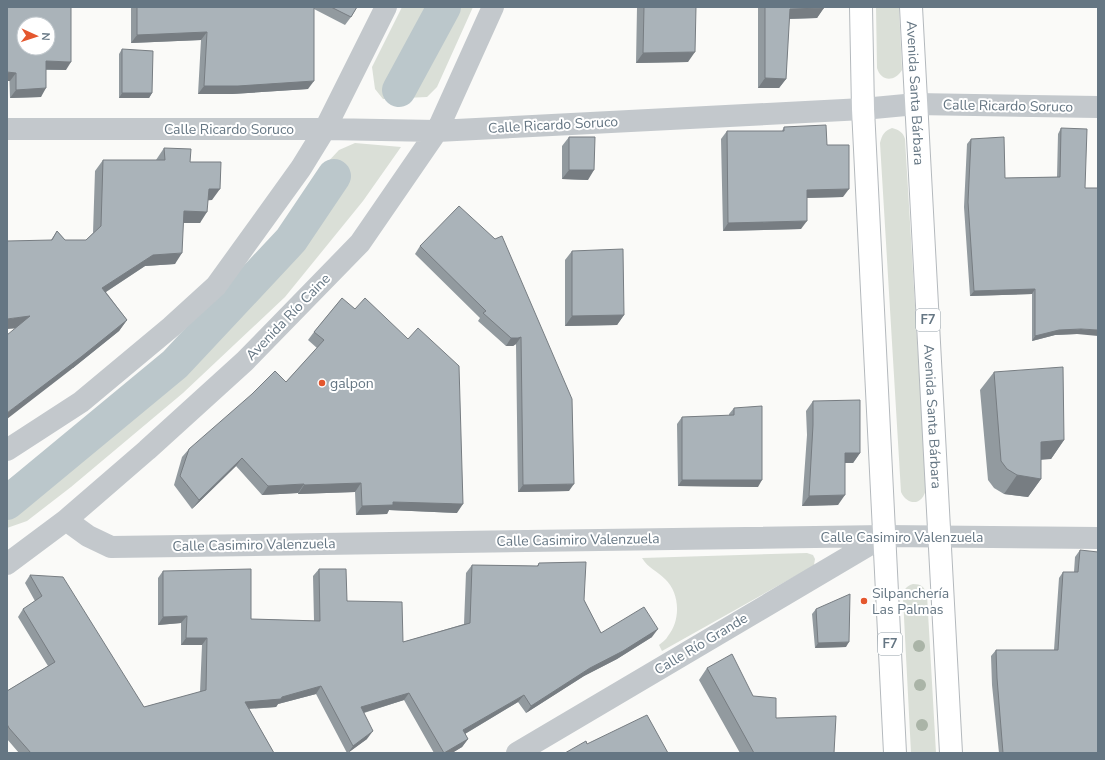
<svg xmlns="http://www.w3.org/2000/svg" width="1105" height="760" font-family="'Nunito Sans',sans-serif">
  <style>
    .green { fill: #dadfd7 }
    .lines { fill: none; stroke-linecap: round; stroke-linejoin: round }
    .canal { stroke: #bbc7cb; stroke-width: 34 }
    .trunk-casing { stroke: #b4b9bd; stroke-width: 24 }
    .minor { stroke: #c3c8cc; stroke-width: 22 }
    .trunk { stroke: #fff; stroke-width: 22 }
    .tree { fill: #aab4a7 }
    .wall { fill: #929a9f }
    .shaded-wall { fill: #777d82 }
    .building { fill: #aab3b9; stroke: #777d82; fill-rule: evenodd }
    .poi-dot { fill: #e4572e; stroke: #fff; stroke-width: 1.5 }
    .labels { text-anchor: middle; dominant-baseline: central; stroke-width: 4; stroke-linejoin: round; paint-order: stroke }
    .shield { fill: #fff; stroke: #939fa8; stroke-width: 1 }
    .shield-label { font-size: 13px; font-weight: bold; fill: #657683 }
    .street-label { font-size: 14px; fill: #657683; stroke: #fff }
    .poi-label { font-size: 14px; fill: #657683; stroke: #fff; text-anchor: start }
  </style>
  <rect width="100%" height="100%" fill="#fafaf8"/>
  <path class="green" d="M 402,7 L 473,7 L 437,87 L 427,97 L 383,99 L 375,89 L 372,67 Z
    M 876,7 L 899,7 L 902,70 C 895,82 881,82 877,68 Z
    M 892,128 C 899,130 903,132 905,139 L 926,488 C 924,505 908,507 901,492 L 880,143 C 882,135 884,131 892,128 Z
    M 355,143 L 401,147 L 363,201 L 285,297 L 183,393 L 71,487 L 27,521 L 7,528 L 7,481 L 71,433 L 162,368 L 228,301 L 285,230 L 324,166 L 339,150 Z
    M 807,553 L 813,555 L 815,559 L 814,565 L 808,569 L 662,651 L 659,645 C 662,642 666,640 668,636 C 681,620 680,593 665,579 C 656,570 649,569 642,558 Z
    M 913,584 C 921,584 925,587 927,595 L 936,753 L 911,753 L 903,598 C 903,590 906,586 913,584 Z"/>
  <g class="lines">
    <path class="canal" d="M 399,90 L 444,7
      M 7,503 L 175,364 L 291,240 L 334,176"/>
    <defs>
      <g id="trunk">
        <path d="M 861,7 L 863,109 L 895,753"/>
        <path id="s1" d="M 911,7 L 951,753"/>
      </g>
    </defs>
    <use href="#trunk" class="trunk-casing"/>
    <path class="minor" d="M 7,129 L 325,129 L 437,131 L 863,109 L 916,104 L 1098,107
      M 7,450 L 81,402 L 171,327 L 216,286 L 301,168 L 325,129 L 386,7
      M 66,520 L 88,536 L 111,547 L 885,536 L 1098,538
      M 7,564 L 66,520 L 147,450 L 245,361 L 360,243 L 437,131 L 493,7
      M 517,753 L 884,536"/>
    <use href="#trunk" class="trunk"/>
  </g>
  <g class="tree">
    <circle cx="916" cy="610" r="6"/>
    <circle cx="919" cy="646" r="6"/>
    <circle cx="920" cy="685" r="6"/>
    <circle cx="922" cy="725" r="6"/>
  </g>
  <path class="wall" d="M 7,7 L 66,70 L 46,70 L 41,97 L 10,98 Z
    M 131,7 L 357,7 L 351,17 L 345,25 L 314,9 L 308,89 L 232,94 L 198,94 L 201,40 L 131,43 Z
    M 637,7 L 696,7 L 688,62 L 636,63 Z
    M 758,7 L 824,7 L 817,18 L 789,19 L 786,79 L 779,88 L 758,88 Z
    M 122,49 L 152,93 L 149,98 L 119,98 L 119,54 Z
    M 784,127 L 827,145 L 843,197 L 807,198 L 801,229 L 723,231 L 721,139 L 727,131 L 782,131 Z
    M 1061,128 L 1077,334 L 1055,335 L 1032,341 L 1032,294 L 970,296 L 964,207 L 967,144 L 971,139 L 1005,178 L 1057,177 L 1058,134 Z
    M 569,137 L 588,180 L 562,179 L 562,146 Z
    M 164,148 L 190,162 L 212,200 L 208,200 L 200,223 L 183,223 L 175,264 L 145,266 L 106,292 L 127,320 L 119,331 L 73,368 L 15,328 L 51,240 L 57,231 L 65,240 L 86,240 L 93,233 L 95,171 L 103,160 L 156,160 Z
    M 495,239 L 569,491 L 518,492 L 516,344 L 513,346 L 506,346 L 478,321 L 480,318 L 415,254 L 420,246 Z
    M 572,251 L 624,315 L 617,325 L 565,326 L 565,260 Z
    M 342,298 L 457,513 L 389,510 L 387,514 L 356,515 L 355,492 L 298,494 L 298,493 L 262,495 L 236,466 L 192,509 L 174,485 L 182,457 L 189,449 L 286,382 L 317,348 L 308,340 L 314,332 Z
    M 994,372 L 1064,440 L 1051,459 L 1041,459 L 1041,479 L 1028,497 L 1004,494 L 994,488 L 988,480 L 980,390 Z
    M 813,401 L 860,453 L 853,463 L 845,463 L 838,505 L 802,506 L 807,435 L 806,411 Z
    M 734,408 L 758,487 L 678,486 L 677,424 L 682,417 L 729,416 L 729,414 Z
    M 1080,550 L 1098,753 L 999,753 L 992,685 L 991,656 L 996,650 L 1054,650 L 1059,578 L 1063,572 L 1074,572 L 1075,557 Z
    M 539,563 L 584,600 L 601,633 L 652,637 L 617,659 L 584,676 L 526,713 L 518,702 L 465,734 L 468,739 L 462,747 L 452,753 L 434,753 L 404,700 L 364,713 L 367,739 L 347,753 L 316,694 L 278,704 L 276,707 L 249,709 L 274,753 L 19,753 L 7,739 L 7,691 L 48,666 L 18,617 L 23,609 L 35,601 L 25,583 L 30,575 L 144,707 L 200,692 L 202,645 L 181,645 L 181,623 L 158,625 L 158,578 L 163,571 L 251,619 L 314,621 L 313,576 L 319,569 L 347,601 L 403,642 L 464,624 L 466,573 L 472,565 L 537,566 Z
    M 816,609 L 846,647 L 815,648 L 812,614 Z
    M 707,668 L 753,696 L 776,718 L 834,753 L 740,753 L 699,680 Z"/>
  <path class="shaded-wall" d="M 824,8 L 817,18 L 783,19 L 790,9 Z
    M 207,32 L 201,40 L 131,43 L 137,35 Z
    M 695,52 L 688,62 L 636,63 L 643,53 Z
    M 46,61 L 71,62 L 66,70 L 40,69 Z
    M 7,72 L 16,73 L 10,81 L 7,81 Z
    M 765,78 L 786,79 L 779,88 L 758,88 Z
    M 314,81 L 308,89 L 232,94 L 198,94 L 204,86 Z
    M 46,88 L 41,97 L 10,98 L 16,90 Z
    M 122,93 L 152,93 L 149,98 L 119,98 Z
    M 569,170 L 594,170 L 588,180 L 562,179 Z
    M 209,189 L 220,189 L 212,200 L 201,201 Z
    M 849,189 L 843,197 L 802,198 L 807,190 Z
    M 184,211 L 207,212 L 200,223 L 176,223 Z
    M 807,221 L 801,229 L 723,231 L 728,223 Z
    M 182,253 L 175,264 L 145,266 L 95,299 L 102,288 L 153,255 Z
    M 1035,289 L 1032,294 L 970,296 L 974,291 Z
    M 624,315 L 617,325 L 565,326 L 572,316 Z
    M 30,316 L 22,328 L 7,329 L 7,319 Z
    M 127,320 L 119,331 L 73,368 L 7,419 L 7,413 Z
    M 1081,329 L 1098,330 L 1098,336 L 1077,334 L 1055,335 L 1032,341 L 1035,336 L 1059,330 Z
    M 521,337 L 516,344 L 513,346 L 506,346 L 511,338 Z
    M 1064,440 L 1051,459 L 1028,461 L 1041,442 Z
    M 845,453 L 860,453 L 853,463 L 838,463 Z
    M 242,458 L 236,466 L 192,509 L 199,500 Z
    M 1017,475 L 1041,479 L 1028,497 L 1004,494 Z
    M 682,480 L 762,480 L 758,487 L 678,486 Z
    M 361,483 L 355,492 L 298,494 L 304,485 Z
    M 304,484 L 298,493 L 262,495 L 268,486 Z
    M 574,484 L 569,491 L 518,492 L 523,485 Z
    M 845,495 L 838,505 L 802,506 L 809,496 Z
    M 393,502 L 463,504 L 457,513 L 389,510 L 387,514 L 356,515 L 362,506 Z
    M 187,616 L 181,623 L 158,625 L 163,617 Z
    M 658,629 L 652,637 L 617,659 L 584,676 L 526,713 L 531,706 L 590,668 Z
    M 186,638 L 207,638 L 202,645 L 181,645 Z
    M 849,642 L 846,647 L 815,648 L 818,643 Z
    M 321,686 L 316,694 L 278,704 L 276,707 L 239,709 L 245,702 L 282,697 Z
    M 409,693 L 404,700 L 356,715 L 361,707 Z
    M 524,695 L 518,702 L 458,738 L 463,730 Z
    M 373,731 L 367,739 L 348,753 L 353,746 Z
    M 468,739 L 462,747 L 452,753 L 444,753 Z"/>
  <path class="building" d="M 7,7 L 71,7 L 71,62 L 46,61 L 46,88 L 16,90 L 16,73 L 7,72 ZM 24,24 L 48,24 L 48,48 L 24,48 Z
    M 137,7 L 314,7 L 314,81 L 238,86 L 204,86 L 207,32 L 137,35 Z
    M 331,7 L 357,7 L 351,17 Z
    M 644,7 L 696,7 L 695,52 L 643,53 Z
    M 765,7 L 824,7 L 824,8 L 790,9 L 786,79 L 765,78 Z
    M 122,49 L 153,51 L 152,93 L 122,93 Z
    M 826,125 L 827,145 L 849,145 L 849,189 L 807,190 L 807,221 L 728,223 L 727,131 L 784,131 L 784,127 Z
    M 1061,128 L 1087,129 L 1085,188 L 1098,188 L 1098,330 L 1081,329 L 1059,330 L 1035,336 L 1035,289 L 974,291 L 968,202 L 971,139 L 1004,137 L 1005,178 L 1060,177 Z
    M 569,137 L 595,137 L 594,170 L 569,170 Z
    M 164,148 L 191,149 L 190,162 L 221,162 L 220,189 L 209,189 L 207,212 L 184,211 L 182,253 L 153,255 L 102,288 L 127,320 L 81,357 L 7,413 L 7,335 L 30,316 L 7,319 L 7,241 L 52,240 L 57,231 L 65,240 L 86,240 L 101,226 L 103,160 L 165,160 Z
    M 459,206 L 495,239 L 502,236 L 572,399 L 574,484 L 523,485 L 521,337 L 518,338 L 511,338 L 483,313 L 486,311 L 420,246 Z
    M 623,249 L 624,315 L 572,316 L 572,251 Z
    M 342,298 L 355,309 L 365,298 L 408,339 L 418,328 L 459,366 L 463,504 L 393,502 L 393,505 L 362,506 L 361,483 L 304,485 L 304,484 L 268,486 L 242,458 L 199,500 L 180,476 L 189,449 L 252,394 L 275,371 L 286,382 L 324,340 L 314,332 Z
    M 1063,367 L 1064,440 L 1041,442 L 1041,479 L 1017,475 L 1007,469 L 1001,461 L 994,372 Z
    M 860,400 L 860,453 L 845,453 L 845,495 L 809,496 L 813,425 L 813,401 Z
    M 762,406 L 762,480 L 682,480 L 682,417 L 734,415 L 734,408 Z
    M 1080,550 L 1098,552 L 1098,753 L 1003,753 L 997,678 L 996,650 L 1058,650 L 1063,572 L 1078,572 Z
    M 586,562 L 584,600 L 601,633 L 644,607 L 658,629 L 623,651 L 590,668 L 531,706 L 524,695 L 463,730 L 468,739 L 444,753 L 409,693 L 361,707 L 373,731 L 353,746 L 321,686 L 282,697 L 281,699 L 245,702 L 274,753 L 31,753 L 9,728 L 7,724 L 7,691 L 55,662 L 23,609 L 42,596 L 30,575 L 63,577 L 144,707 L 206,690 L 207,638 L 186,638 L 187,616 L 163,617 L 163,571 L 251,569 L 251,619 L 320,621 L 319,569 L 346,569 L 347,601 L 402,602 L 403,642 L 470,623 L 472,565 L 538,566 L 539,563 Z
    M 850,594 L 849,642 L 818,643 L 816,609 Z
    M 732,654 L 753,696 L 776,698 L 776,718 L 836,716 L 834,753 L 754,753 L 707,668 Z
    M 647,715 L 668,753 L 565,753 L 586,741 L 587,744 Z"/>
  <g class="poi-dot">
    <circle cx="322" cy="383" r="4"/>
    <circle cx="864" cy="601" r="4"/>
  </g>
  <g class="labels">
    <g class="shield">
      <rect x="916" y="309" width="24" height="22" rx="3"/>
      <rect x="878" y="633" width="24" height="22" rx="3"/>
    </g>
    <g class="shield-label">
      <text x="928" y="320">F7</text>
      <text x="890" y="644">F7</text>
    </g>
    <g class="street-label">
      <text stroke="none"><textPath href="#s1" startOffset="86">Avenida Santa Bárbara</textPath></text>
      <text transform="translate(1008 106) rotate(1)">Calle Ricardo Soruco</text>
      <text transform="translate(553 125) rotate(-3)">Calle Ricardo Soruco</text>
      <text x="229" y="129">Calle Ricardo Soruco</text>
      <text transform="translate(288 317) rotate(-46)">Avenida Río Caine</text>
      <text stroke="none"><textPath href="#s1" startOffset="410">Avenida Santa Bárbara</textPath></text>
      <text x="902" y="537">Calle Casimiro Valenzuela</text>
      <text transform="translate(578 540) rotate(-1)">Calle Casimiro Valenzuela</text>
      <text transform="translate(254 545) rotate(-1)">Calle Casimiro Valenzuela</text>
      <text transform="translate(701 644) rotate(-31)">Calle Río Grande</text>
    </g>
    <g class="poi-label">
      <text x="330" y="383">galpon</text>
      <text x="872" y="593">Silpanchería<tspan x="872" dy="16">Las Palmas</tspan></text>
    </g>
  </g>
  <rect width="1105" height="760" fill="none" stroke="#657683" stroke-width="16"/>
  <g transform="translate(36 36) rotate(93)"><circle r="19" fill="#ffffff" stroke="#c1c8cd"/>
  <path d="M0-3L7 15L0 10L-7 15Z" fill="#e4572e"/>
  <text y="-6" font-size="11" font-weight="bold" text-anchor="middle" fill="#657683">N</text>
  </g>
</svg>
